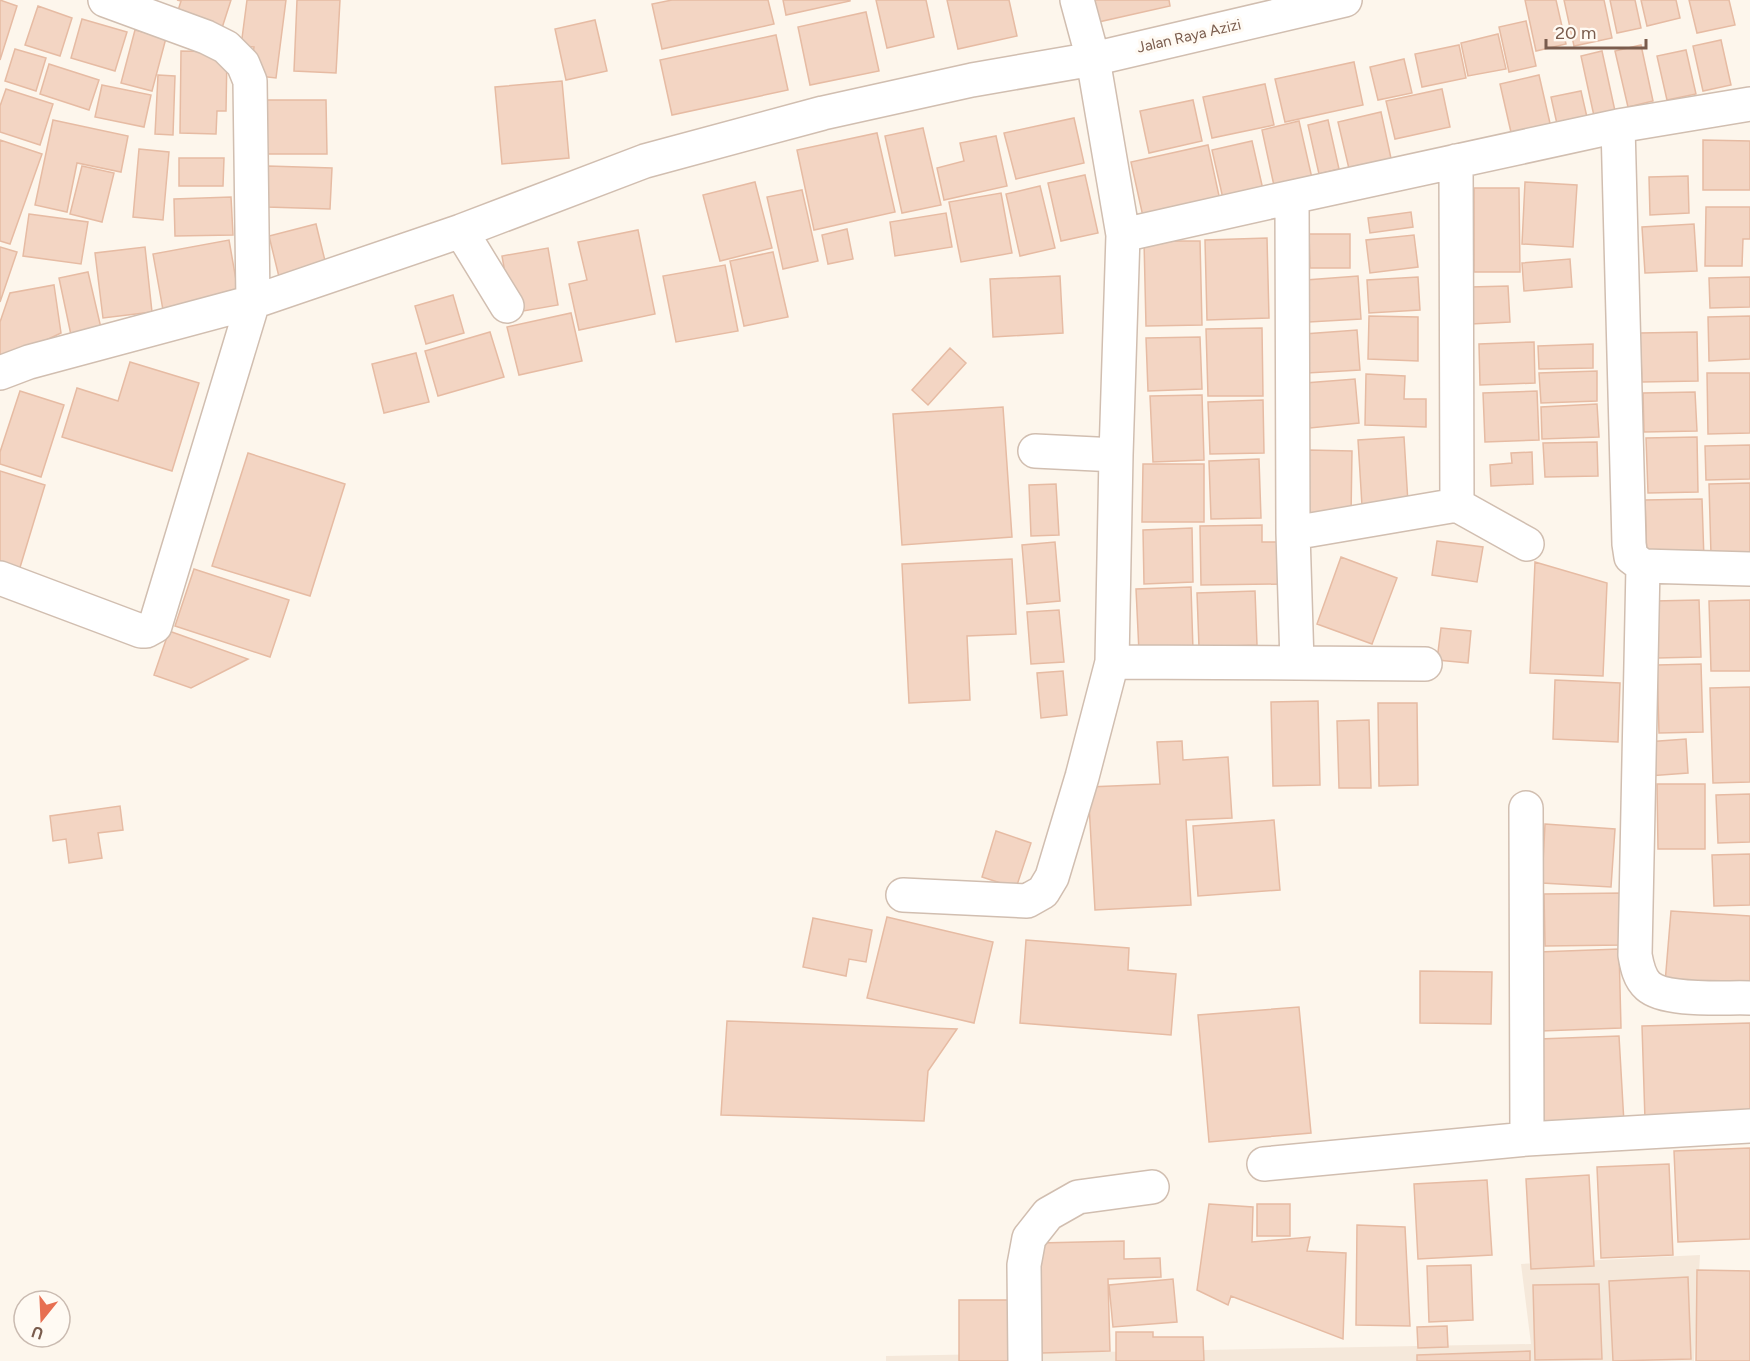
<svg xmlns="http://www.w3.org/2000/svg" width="1750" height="1361" font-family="Figtree,sans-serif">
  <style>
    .residential { fill: #f5e8da }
    .building { fill: #f3d5c3; stroke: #e6bba3; stroke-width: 1.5 }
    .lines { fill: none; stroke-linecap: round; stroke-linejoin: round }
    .minor-casing { stroke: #d1beb0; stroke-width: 36 }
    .minor { stroke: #fff; stroke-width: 33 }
    .labels { text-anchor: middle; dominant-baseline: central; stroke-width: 6; stroke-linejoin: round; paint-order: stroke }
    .street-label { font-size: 15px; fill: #7a5c4d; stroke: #fffaf3 }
  </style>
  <rect width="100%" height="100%" fill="#fdf6ec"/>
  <path class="residential" d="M 1700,1255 L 1694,1361 L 886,1361 L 886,1356 L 1531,1344 L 1521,1264 Z"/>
  <path class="building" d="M 0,0 L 17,6 L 0,60 Z
    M 177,0 L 231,0 L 221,31 L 176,17 L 181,1 Z
    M 247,0 L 286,0 L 276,78 L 250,75 L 254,47 L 241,46 Z
    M 297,0 L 340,0 L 336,73 L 294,71 Z
    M 672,0 L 768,0 L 774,24 L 662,49 L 652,4 Z
    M 783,0 L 850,0 L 850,1 L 786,15 Z
    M 876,0 L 926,0 L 934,37 L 887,48 Z
    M 947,0 L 1009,0 L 1017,36 L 958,49 Z
    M 1089,0 L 1169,0 L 1170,6 L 1094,23 Z
    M 1525,0 L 1556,0 L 1566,44 L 1536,51 Z
    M 1564,0 L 1604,0 L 1612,38 L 1574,46 Z
    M 1610,0 L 1635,0 L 1641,28 L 1617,33 Z
    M 1641,0 L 1676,0 L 1680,18 L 1647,26 Z
    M 1689,0 L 1729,0 L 1735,25 L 1697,33 Z
    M 38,6 L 72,18 L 60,56 L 25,45 Z
    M 866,12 L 879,71 L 810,85 L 798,27 Z
    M 82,19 L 127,32 L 115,71 L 71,58 Z
    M 595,20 L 607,71 L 566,80 L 555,29 Z
    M 1526,21 L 1536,66 L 1509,72 L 1499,27 Z
    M 135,30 L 166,38 L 152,91 L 121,83 Z
    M 1498,34 L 1506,69 L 1468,76 L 1461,43 Z
    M 776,35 L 788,90 L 672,115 L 660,60 Z
    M 1721,40 L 1731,85 L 1703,91 L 1693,46 Z
    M 1459,45 L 1466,78 L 1422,87 L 1415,54 Z
    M 1641,45 L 1653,101 L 1628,107 L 1615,51 Z
    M 15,49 L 46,58 L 36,91 L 5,81 Z
    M 1686,50 L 1696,94 L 1667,100 L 1657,56 Z
    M 181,51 L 227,52 L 226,111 L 217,111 L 216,134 L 180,133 Z
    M 1602,51 L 1615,111 L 1594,116 L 1581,56 Z
    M 1404,59 L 1412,93 L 1378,100 L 1370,67 Z
    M 1354,62 L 1363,105 L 1285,122 L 1275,79 Z
    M 49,64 L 99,80 L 89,110 L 40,94 Z
    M 158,75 L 175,76 L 173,135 L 155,134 Z
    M 1539,75 L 1552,132 L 1513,141 L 1500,84 Z
    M 562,81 L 569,158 L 502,164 L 495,87 Z
    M 1265,84 L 1274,125 L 1212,138 L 1203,97 Z
    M 102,85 L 151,95 L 144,127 L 95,117 Z
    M 6,89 L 53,104 L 40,145 L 0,132 L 0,106 Z
    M 1442,89 L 1450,127 L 1395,139 L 1386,101 Z
    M 1581,91 L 1589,126 L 1559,133 L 1551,97 Z
    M 263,100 L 326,100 L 327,154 L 263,154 Z
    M 1193,100 L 1202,141 L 1149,153 L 1140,111 Z
    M 1381,112 L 1392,163 L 1350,173 L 1338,122 Z
    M 1074,118 L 1084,163 L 1016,179 L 1004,133 Z
    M 53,120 L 128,136 L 121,172 L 77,163 L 67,212 L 35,205 Z
    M 1328,120 L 1339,169 L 1319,174 L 1308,125 Z
    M 1299,121 L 1314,187 L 1276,195 L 1262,130 Z
    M 923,128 L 941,205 L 902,213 L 885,136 Z
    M 877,133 L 895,212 L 814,230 L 797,150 Z
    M 996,136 L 1007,186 L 944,200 L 937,168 L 964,161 L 960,143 Z
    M 0,140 L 42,154 L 10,244 L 0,241 Z
    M 1703,140 L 1750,141 L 1750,190 L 1703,190 Z
    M 1252,141 L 1264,194 L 1224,203 L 1212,150 Z
    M 1208,145 L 1221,205 L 1144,221 L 1131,162 Z
    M 139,149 L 169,152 L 163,220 L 133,217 Z
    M 179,158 L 224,158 L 223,186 L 179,186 Z
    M 82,166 L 114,173 L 102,222 L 70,214 Z
    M 268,166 L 332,168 L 330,209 L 267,207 Z
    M 1085,175 L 1098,233 L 1061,241 L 1048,183 Z
    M 1688,176 L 1689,213 L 1650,215 L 1649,177 Z
    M 755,182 L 772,248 L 720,261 L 703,195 Z
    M 1525,182 L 1577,185 L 1573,247 L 1522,244 Z
    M 1040,186 L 1055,248 L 1020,256 L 1006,194 Z
    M 1474,188 L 1519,188 L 1520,272 L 1474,272 Z
    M 802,190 L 818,261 L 783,269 L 767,197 Z
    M 1001,193 L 1012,253 L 961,262 L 949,202 Z
    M 231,197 L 233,235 L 175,236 L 174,199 Z
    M 1706,207 L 1750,207 L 1750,239 L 1743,239 L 1742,266 L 1705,266 Z
    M 1411,212 L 1413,227 L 1370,233 L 1368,218 Z
    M 946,213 L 952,247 L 895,256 L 890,222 Z
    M 29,214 L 88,222 L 81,264 L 23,256 Z
    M 316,224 L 328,273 L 281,285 L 269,236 Z
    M 1694,224 L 1697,271 L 1645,273 L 1642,227 Z
    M 847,229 L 853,259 L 828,264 L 822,235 Z
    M 638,230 L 655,314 L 579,330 L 569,284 L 587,280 L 578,242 Z
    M 1309,234 L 1350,234 L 1350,268 L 1310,268 Z
    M 1414,235 L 1418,267 L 1370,273 L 1366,240 Z
    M 1267,238 L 1269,318 L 1207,320 L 1205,240 Z
    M 229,240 L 239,297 L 163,310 L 153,254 Z
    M 1144,241 L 1200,241 L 1202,325 L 1146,326 Z
    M 0,247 L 17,252 L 0,302 Z
    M 145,247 L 152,312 L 103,318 L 95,253 Z
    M 548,248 L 558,305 L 512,313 L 502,256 Z
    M 773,252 L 788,317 L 744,326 L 730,261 Z
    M 1570,259 L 1572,287 L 1524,291 L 1522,263 Z
    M 725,265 L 738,331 L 676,342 L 663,276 Z
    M 88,272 L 101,328 L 71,335 L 59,278 Z
    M 1060,276 L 1063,333 L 993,337 L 990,279 Z
    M 1358,276 L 1361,319 L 1309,322 L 1306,280 Z
    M 1418,277 L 1420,310 L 1369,313 L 1367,280 Z
    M 1750,277 L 1750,307 L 1710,308 L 1709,278 Z
    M 54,285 L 61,333 L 13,356 L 0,366 L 0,322 L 10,293 Z
    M 1508,286 L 1510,322 L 1471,324 L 1470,287 Z
    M 453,295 L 464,333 L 426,344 L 415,306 Z
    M 571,313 L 582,361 L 519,375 L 507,327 Z
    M 1369,316 L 1418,317 L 1418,361 L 1368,359 Z
    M 1750,316 L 1750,359 L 1709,361 L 1708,317 Z
    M 1262,328 L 1263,396 L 1208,396 L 1206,329 Z
    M 1357,330 L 1360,370 L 1307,373 L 1304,334 Z
    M 490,332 L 504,377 L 438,396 L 425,351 Z
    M 1697,332 L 1698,381 L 1642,382 L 1640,333 Z
    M 1200,337 L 1202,389 L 1148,391 L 1146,338 Z
    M 1534,342 L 1535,383 L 1480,385 L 1479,344 Z
    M 1593,344 L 1593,368 L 1539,369 L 1538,346 Z
    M 950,348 L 966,363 L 928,405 L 912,390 Z
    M 416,353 L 429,402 L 384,413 L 372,364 Z
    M 130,362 L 199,383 L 172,471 L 62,437 L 77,388 L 118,401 Z
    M 1597,371 L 1597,401 L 1541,403 L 1539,373 Z
    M 1707,373 L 1750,373 L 1750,433 L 1708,434 Z
    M 1366,374 L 1405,376 L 1404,399 L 1426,399 L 1426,427 L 1365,425 Z
    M 1355,379 L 1359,423 L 1310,428 L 1305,383 Z
    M 20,391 L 64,405 L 41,477 L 0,464 L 0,452 Z
    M 1537,391 L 1539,440 L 1485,442 L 1483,393 Z
    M 1695,392 L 1697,431 L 1644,432 L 1643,393 Z
    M 1202,395 L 1204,460 L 1153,462 L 1150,396 Z
    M 1263,400 L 1264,453 L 1210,454 L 1208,402 Z
    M 1597,404 L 1599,437 L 1542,439 L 1541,407 Z
    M 1003,407 L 1012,537 L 902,545 L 893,414 Z
    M 1404,437 L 1408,503 L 1362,506 L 1358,440 Z
    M 1697,437 L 1698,492 L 1648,493 L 1646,438 Z
    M 1597,442 L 1598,476 L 1545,477 L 1543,443 Z
    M 1750,445 L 1750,479 L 1706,480 L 1705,446 Z
    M 1308,450 L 1352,451 L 1351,517 L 1306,516 Z
    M 1532,452 L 1533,484 L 1491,486 L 1490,465 L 1512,463 L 1511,453 Z
    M 248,453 L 345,484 L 310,596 L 212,566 Z
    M 1259,459 L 1261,518 L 1211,519 L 1209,461 Z
    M 1143,464 L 1204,464 L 1204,522 L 1142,522 Z
    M 0,471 L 45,485 L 18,574 L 0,568 Z
    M 1750,483 L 1750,555 L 1711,555 L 1709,484 Z
    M 1056,484 L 1059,535 L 1031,536 L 1029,485 Z
    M 1702,499 L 1704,560 L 1647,561 L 1645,500 Z
    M 1262,525 L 1262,542 L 1281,542 L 1282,584 L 1201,585 L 1200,526 Z
    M 1192,528 L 1193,582 L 1144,584 L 1143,530 Z
    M 1437,541 L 1483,547 L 1477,582 L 1432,575 Z
    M 1055,542 L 1060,601 L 1027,604 L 1022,545 Z
    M 1341,557 L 1397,578 L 1372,644 L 1317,624 Z
    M 1012,559 L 1016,634 L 967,636 L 970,700 L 909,703 L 902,564 Z
    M 1535,562 L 1607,583 L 1603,676 L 1530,673 Z
    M 194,569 L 289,600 L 270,657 L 175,626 Z
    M 1191,587 L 1193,650 L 1139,652 L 1136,589 Z
    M 1255,591 L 1257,645 L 1199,647 L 1197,593 Z
    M 1699,600 L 1701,657 L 1657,658 L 1655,601 Z
    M 1750,600 L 1750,671 L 1711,671 L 1709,601 Z
    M 1059,610 L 1064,662 L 1031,664 L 1027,612 Z
    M 1441,628 L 1471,631 L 1468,663 L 1437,660 Z
    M 169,631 L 248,659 L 191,688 L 154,675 Z
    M 1701,664 L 1703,732 L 1659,733 L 1657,665 Z
    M 1063,671 L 1067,715 L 1041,718 L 1037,673 Z
    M 1555,680 L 1620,683 L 1618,742 L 1553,739 Z
    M 1750,687 L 1750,782 L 1713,783 L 1710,688 Z
    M 1318,701 L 1320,785 L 1273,786 L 1271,702 Z
    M 1378,703 L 1417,703 L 1418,785 L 1379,786 Z
    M 1369,720 L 1371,788 L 1339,788 L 1337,721 Z
    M 1686,739 L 1688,773 L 1648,776 L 1646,742 Z
    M 1182,741 L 1183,760 L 1228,757 L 1232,818 L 1186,820 L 1191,905 L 1095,910 L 1088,787 L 1160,784 L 1157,742 Z
    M 1657,784 L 1705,784 L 1705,849 L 1658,849 Z
    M 1750,794 L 1750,842 L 1718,843 L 1716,795 Z
    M 120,806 L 123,830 L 98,833 L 102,858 L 69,863 L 66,839 L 53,841 L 50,816 Z
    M 1274,820 L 1280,890 L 1198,896 L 1193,826 Z
    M 1545,824 L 1615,829 L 1611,887 L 1542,883 Z
    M 996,831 L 1031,843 L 1016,888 L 982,877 Z
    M 1750,854 L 1750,905 L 1714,906 L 1712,855 Z
    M 1623,893 L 1624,945 L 1545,946 L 1544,894 Z
    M 1671,911 L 1750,916 L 1750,989 L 1665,983 Z
    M 887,917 L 993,942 L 974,1023 L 867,998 Z
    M 813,918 L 872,930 L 866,962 L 849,959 L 846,976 L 803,967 Z
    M 1026,940 L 1129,948 L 1128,970 L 1176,974 L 1171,1035 L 1020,1023 Z
    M 1619,949 L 1621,1028 L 1541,1031 L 1538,952 Z
    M 1420,971 L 1492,972 L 1491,1024 L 1420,1023 Z
    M 1299,1007 L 1311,1133 L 1209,1142 L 1198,1015 Z
    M 727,1021 L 957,1029 L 928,1071 L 924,1121 L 721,1115 Z
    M 1750,1023 L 1750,1117 L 1645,1120 L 1642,1026 Z
    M 1619,1036 L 1624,1123 L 1544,1127 L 1539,1039 Z
    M 1750,1148 L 1750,1239 L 1678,1242 L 1674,1151 Z
    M 1669,1164 L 1673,1255 L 1601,1258 L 1597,1167 Z
    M 1589,1175 L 1594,1266 L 1531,1269 L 1526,1179 Z
    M 1487,1180 L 1492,1255 L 1418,1259 L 1414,1184 Z
    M 1209,1204 L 1253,1207 L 1252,1242 L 1310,1237 L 1307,1251 L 1346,1253 L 1343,1339 L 1231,1296 L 1228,1305 L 1197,1290 Z
    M 1257,1204 L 1290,1204 L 1290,1236 L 1257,1236 Z
    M 1357,1225 L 1405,1227 L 1410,1326 L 1356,1325 Z
    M 1124,1241 L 1124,1259 L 1160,1258 L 1161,1277 L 1108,1279 L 1110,1351 L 1042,1353 L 1039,1243 Z
    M 1471,1265 L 1473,1320 L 1429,1322 L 1427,1266 Z
    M 1697,1270 L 1750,1271 L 1750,1361 L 1696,1361 Z
    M 1688,1277 L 1691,1359 L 1613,1361 L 1609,1281 Z
    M 1173,1279 L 1177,1322 L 1113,1327 L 1109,1285 Z
    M 1599,1284 L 1602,1359 L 1535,1360 L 1533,1285 Z
    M 959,1300 L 1010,1300 L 1011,1361 L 959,1361 Z
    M 1447,1326 L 1448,1347 L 1418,1348 L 1417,1327 Z
    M 1116,1332 L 1153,1332 L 1153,1337 L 1203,1337 L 1204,1361 L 1116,1361 Z
    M 1530,1351 L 1530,1361 L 1417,1361 L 1417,1355 Z"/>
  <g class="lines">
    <defs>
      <path id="minor" d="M 1077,0 L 1093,59 L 1345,0
        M 1618,126 L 1629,544 L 1631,557 L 1643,566 L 1750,569
        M 1456,161 L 1457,505
        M 1292,197 L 1618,126 L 1750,104
        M 461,231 L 507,306
        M 0,373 L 29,362 L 253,302 L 461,231 L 645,161 L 823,113 L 972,80 L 1093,59 L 1123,235 L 1116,455 L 1112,662 L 1082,777 L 1052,877 L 1043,892 L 1027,901 L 903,895
        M 1035,451 L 1116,455
        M 1293,533 L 1457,505 L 1527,544
        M 1643,566 L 1635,955 C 1637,966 1639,978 1648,986 C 1666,1002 1725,997 1750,998
        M 0,578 L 141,631 L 146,631 L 155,626 L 253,302 L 250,81 L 243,64 L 226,47 L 206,37 L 105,0
        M 1112,662 L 1297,663 L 1293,533 L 1292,197 L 1123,235
        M 1297,663 L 1425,664
        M 1526,808 L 1527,1139
        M 1264,1164 L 1527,1139 L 1750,1126
        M 1025,1361 L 1024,1265 L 1029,1238 L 1048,1214 L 1078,1197 L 1152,1187"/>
    </defs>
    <use href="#minor" class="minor-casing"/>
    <use href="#minor" class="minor"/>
  </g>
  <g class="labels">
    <g class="street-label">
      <text transform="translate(1189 36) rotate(-13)">Jalan Raya Azizi</text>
    </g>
  </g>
  <g transform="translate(42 1319) rotate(198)"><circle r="28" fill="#fffaf3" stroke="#cabbb1" stroke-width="1.5"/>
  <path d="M0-4.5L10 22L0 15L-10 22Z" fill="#e76f51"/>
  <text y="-9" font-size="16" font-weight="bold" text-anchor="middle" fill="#7a5c4d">U</text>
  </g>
  <path d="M1546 39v9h100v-9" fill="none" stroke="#7a5c4d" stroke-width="3"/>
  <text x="1555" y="39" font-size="18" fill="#7a5c4d" stroke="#fffaf3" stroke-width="4.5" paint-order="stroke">20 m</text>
</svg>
